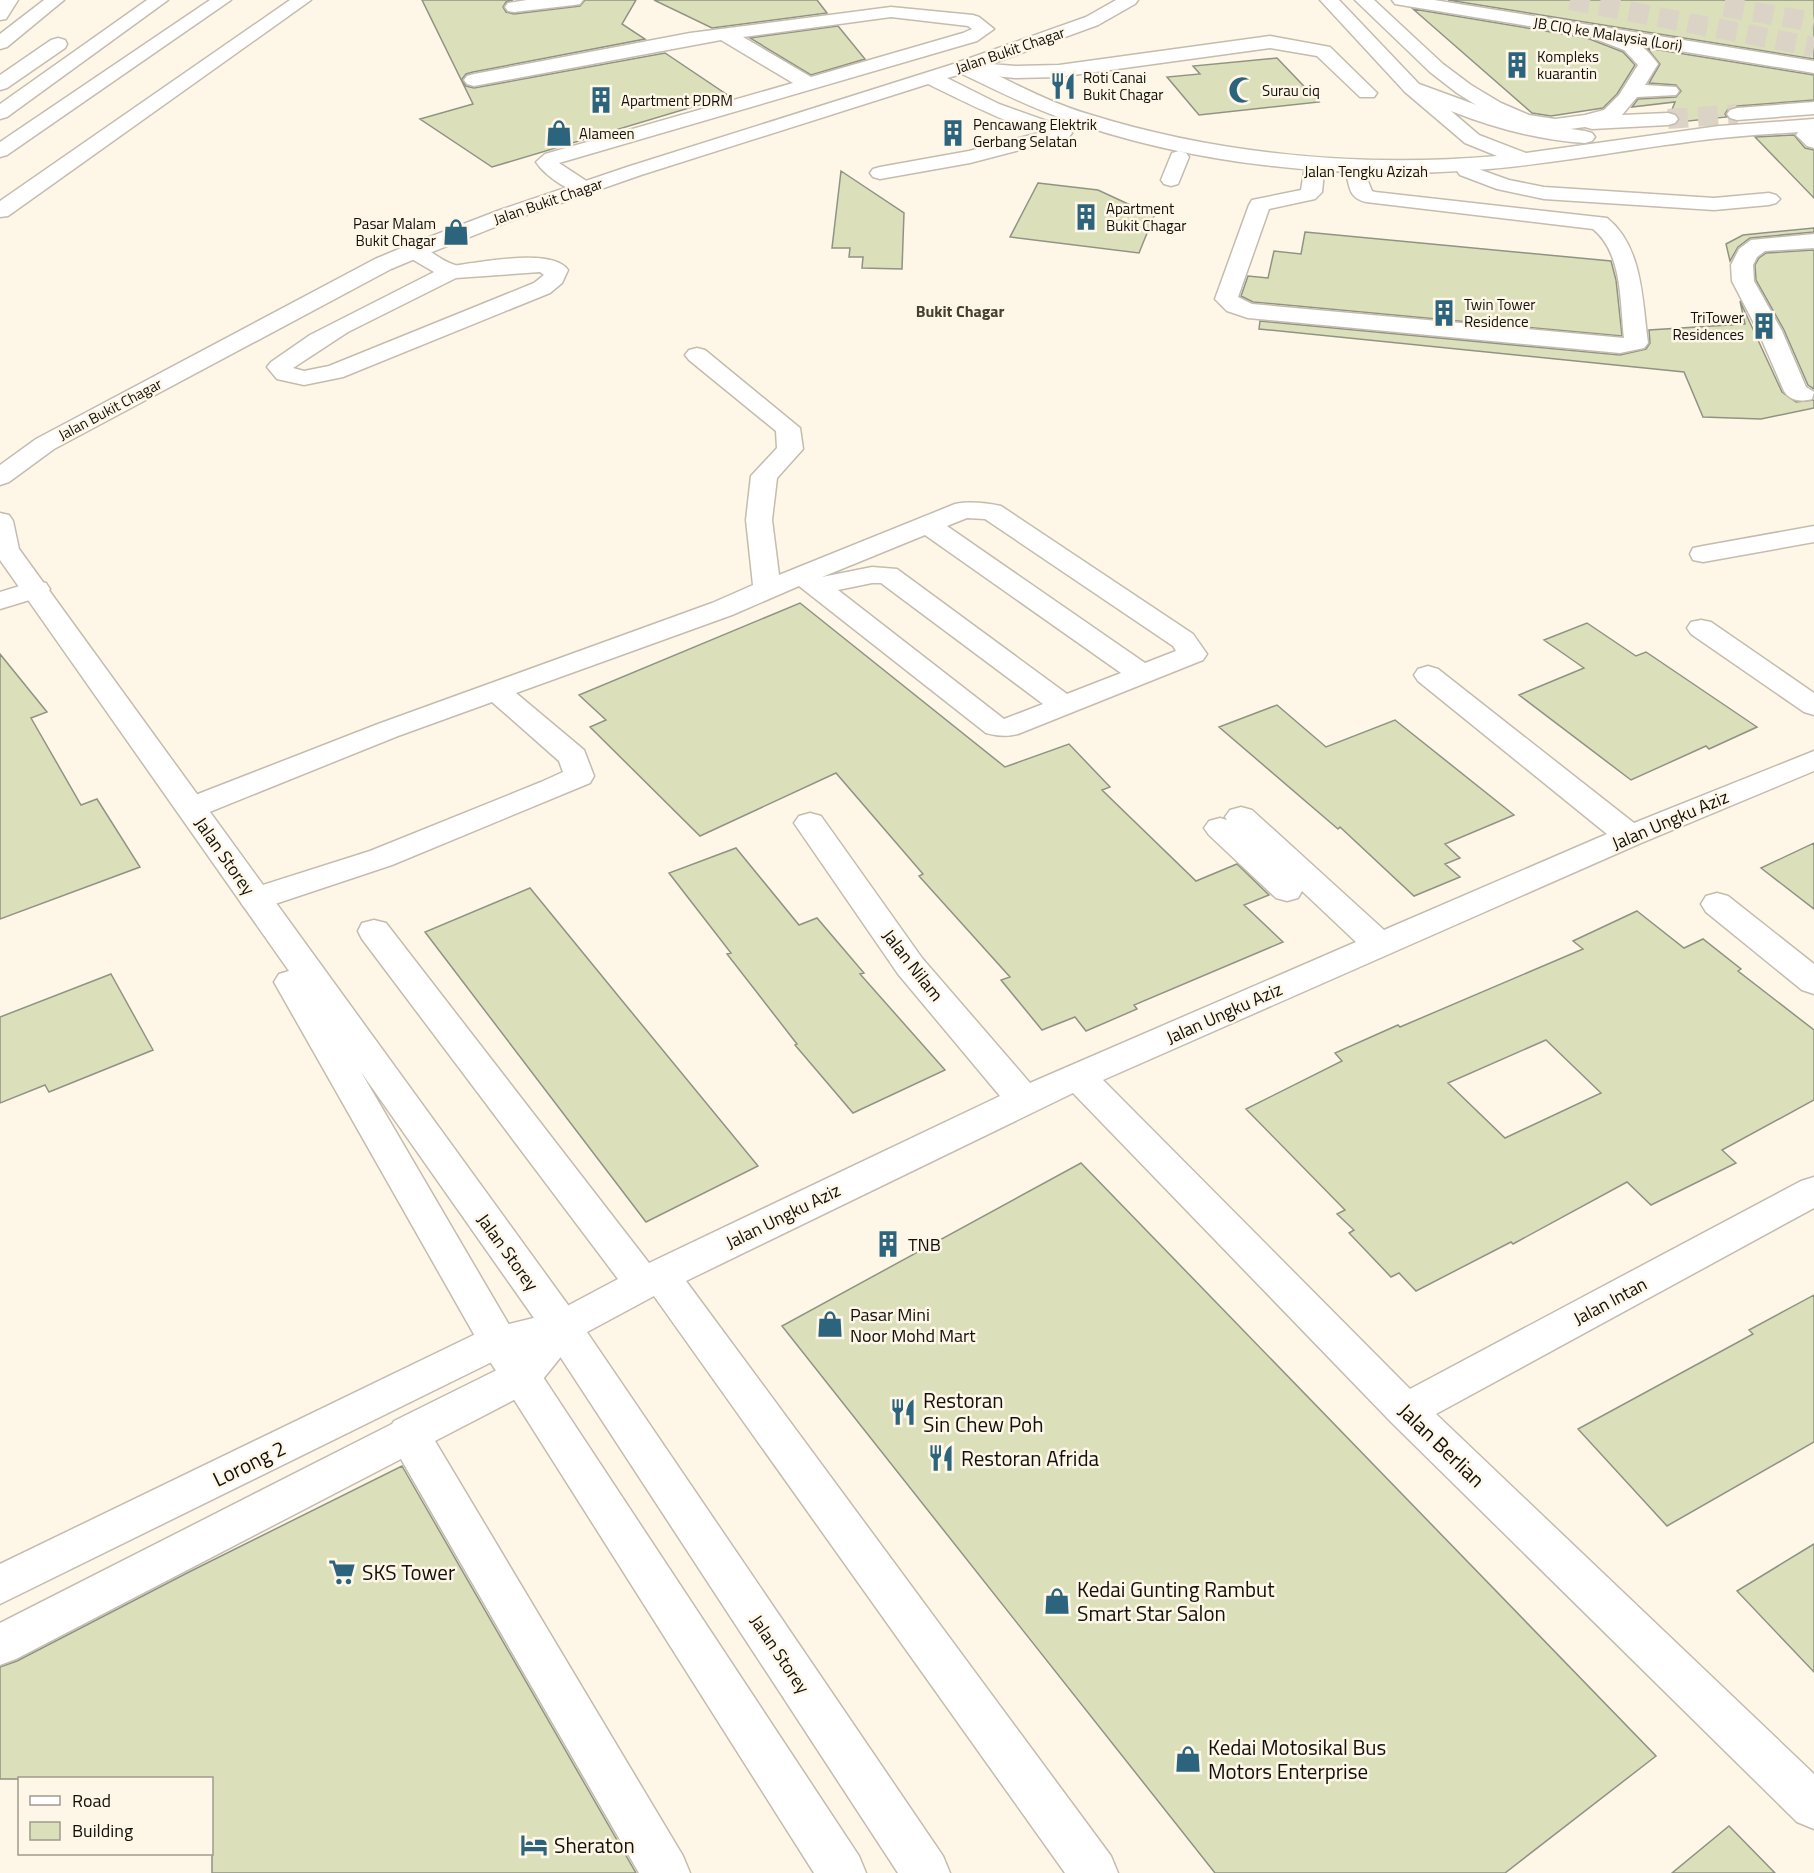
<svg xmlns="http://www.w3.org/2000/svg" width="1814" height="1873" font-family="'Titillium Web',sans-serif">
  <style>
    .building { fill: #dbe0bb; stroke: #909384; stroke-width: 1.5; fill-rule: evenodd }
    .lines { fill: none; stroke-linecap: round; stroke-linejoin: round }
    .minor-tunnel { stroke: #dbd4c6; stroke-width: 20; stroke-dasharray: 20 10; stroke-linecap: butt }
    .highway-tunnel { stroke: #dbd4c6; stroke-width: 20; stroke-dasharray: 20 10; stroke-linecap: butt }
    .minor-casing { stroke: #c4bcae; stroke-width: 3 }
    .major-casing { stroke: #c4bcae; stroke-width: 3 }
    .highway-casing { stroke: #c4bcae; stroke-width: 3 }
    .minor { fill: #fff; fill-rule: evenodd }
    .major { fill: #fff; fill-rule: evenodd }
    .highway { fill: #fff; fill-rule: evenodd }
    .labels { text-anchor: middle; dominant-baseline: central; stroke-width: 5; stroke-linejoin: round; paint-order: stroke }
    .far-street-label { font-size: 15px; fill: #12100b; stroke: #fef6e7 }
    .far-poi-label { font-size: 15px; fill: #12100b; stroke: #fef6e7; text-anchor: start }
    .far-neighbourhood-label { font-size: 16px; font-weight: bold; fill: #464033; stroke: #fef6e7 }
    .street-label { font-size: 18px; fill: #12100b; stroke: #fef6e7 }
    .poi-label { font-size: 18px; fill: #12100b; stroke: #fef6e7; text-anchor: start }
    .near-poi-label { font-size: 21px; fill: #12100b; stroke: #fef6e7; text-anchor: start }
    .near-street-label { font-size: 21px; fill: #12100b; stroke: #fef6e7 }
  </style>
  <rect width="100%" height="100%" fill="#fef6e7"/>
  <path class="building" d="M 422,0 L 513,0 L 506,2 L 503,7 L 506,12 L 514,14 L 580,6 L 585,0 L 636,0 L 622,24 L 645,39 L 473,72 L 466,74 L 462,79 L 466,86 L 474,88 L 665,53 L 729,96 L 492,167 L 420,119 L 473,104 Z
    M 654,0 L 817,0 L 827,13 L 712,28 Z
    M 1448,0 L 1814,0 L 1814,59 Z
    M 1413,9 L 1587,38 L 1623,52 L 1635,65 L 1617,94 L 1603,108 L 1551,116 L 1532,113 Z
    M 838,26 L 865,59 L 811,75 L 750,38 Z
    M 1647,48 L 1814,75 L 1814,100 L 1737,106 L 1728,109 L 1725,114 L 1727,117 L 1679,122 L 1680,119 L 1677,114 L 1671,112 L 1675,102 L 1632,107 L 1638,99 L 1676,97 L 1681,91 L 1676,85 L 1649,83 L 1660,64 Z
    M 1277,58 L 1319,102 L 1199,115 L 1167,77 L 1200,74 L 1193,66 Z
    M 1794,135 L 1805,148 L 1814,150 L 1814,198 L 1755,137 Z
    M 841,171 L 904,213 L 902,269 L 862,268 L 863,257 L 849,257 L 850,248 L 832,248 Z
    M 1038,183 L 1098,190 L 1154,216 L 1139,253 L 1010,237 Z
    M 1814,228 L 1814,232 L 1750,238 L 1738,247 L 1730,261 L 1726,244 L 1743,235 Z
    M 1305,232 L 1611,261 L 1616,280 L 1622,336 L 1253,302 L 1241,296 L 1248,276 L 1268,278 L 1274,251 L 1301,254 Z
    M 1814,250 L 1814,389 L 1808,385 L 1784,330 L 1756,280 L 1755,265 L 1759,258 L 1766,253 Z
    M 1740,301 L 1782,392 L 1796,402 L 1814,400 L 1814,408 L 1761,419 L 1703,417 L 1684,372 L 1259,329 L 1260,321 L 1620,355 L 1646,349 L 1650,343 L 1649,330 L 1745,324 Z
    M 800,603 L 1005,767 L 1069,744 L 1110,787 L 1102,790 L 1196,881 L 1237,864 L 1269,895 L 1244,905 L 1283,942 L 1134,1005 L 1137,1009 L 1086,1031 L 1075,1017 L 1042,1030 L 1001,980 L 1010,977 L 919,876 L 923,874 L 836,773 L 700,836 L 590,727 L 606,720 L 579,695 Z
    M 1587,623 L 1636,656 L 1646,652 L 1757,727 L 1709,749 L 1706,746 L 1631,780 L 1519,695 L 1584,668 L 1544,640 Z
    M 0,654 L 47,712 L 31,718 L 81,805 L 97,799 L 140,867 L 0,919 Z
    M 1277,705 L 1326,747 L 1395,720 L 1514,815 L 1445,844 L 1460,858 L 1445,864 L 1460,877 L 1414,896 L 1340,827 L 1338,829 L 1219,727 Z
    M 1814,843 L 1814,909 L 1761,868 Z
    M 736,848 L 799,925 L 817,918 L 864,973 L 860,974 L 945,1070 L 853,1113 L 795,1045 L 797,1044 L 727,954 L 731,953 L 669,873 Z
    M 530,888 L 624,1003 L 758,1166 L 646,1222 L 425,932 Z
    M 1637,911 L 1684,948 L 1703,939 L 1741,969 L 1738,971 L 1814,1030 L 1814,1100 L 1722,1150 L 1736,1163 L 1651,1205 L 1627,1182 L 1513,1244 L 1511,1242 L 1416,1291 L 1399,1273 L 1391,1277 L 1349,1233 L 1354,1230 L 1337,1214 L 1345,1210 L 1246,1109 L 1342,1061 L 1335,1053 L 1398,1025 L 1400,1027 L 1583,949 L 1573,941 ZM 1546,1040 L 1601,1093 L 1505,1138 L 1448,1083 Z
    M 111,974 L 153,1050 L 49,1092 L 45,1085 L 0,1103 L 0,1017 Z
    M 1081,1163 L 1656,1756 L 1505,1873 L 1215,1873 L 782,1326 Z
    M 1814,1295 L 1814,1442 L 1667,1526 L 1578,1429 L 1753,1334 L 1749,1330 Z
    M 402,1466 L 636,1873 L 212,1873 L 212,1779 L 0,1779 L 0,1667 L 17,1661 L 189,1572 Z
    M 1814,1544 L 1814,1672 L 1737,1591 Z
    M 1729,1826 L 1775,1873 L 1672,1873 Z"/>
  <g class="lines">
    <path class="minor-tunnel" d="M 1668,119 L 1737,114"/>
    <path class="highway-tunnel" d="M 1570,0 L 1814,47
      M 1724,7 L 1814,22"/>
    <defs>
      <path id="minor" d="M 527,0 L 583,0 L 580,4 L 574,5 L 514,12 L 508,11 L 505,7 L 508,3 Z
        M 1116,0 L 1138,0 L 1135,4 L 1098,25 L 991,64 L 1015,66 L 1059,65 L 1270,36 L 1330,47 L 1377,93 L 1374,97 L 1360,97 L 1317,56 L 1270,48 L 1059,77 L 1015,78 L 963,73 L 956,71 L 953,67 L 956,63 L 1086,17 Z
        M 1355,0 L 1374,0 L 1443,64 L 1471,85 L 1501,103 L 1529,115 L 1555,119 L 1585,115 L 1604,110 L 1619,95 L 1638,65 L 1624,50 L 1588,36 L 1586,32 L 1588,28 C 1599,25 1629,36 1638,43 C 1645,48 1653,57 1658,64 L 1645,85 L 1676,87 L 1679,91 L 1676,95 L 1637,97 L 1622,115 L 1668,113 L 1675,115 L 1678,119 L 1675,123 L 1668,125 L 1592,129 L 1585,127 L 1555,131 L 1517,124 L 1487,112 L 1457,93 L 1430,72 Z
        M 891,7 L 973,15 L 979,17 L 994,29 L 977,41 L 559,163 L 591,184 L 595,188 L 591,192 C 574,197 545,176 536,162 L 545,154 L 793,83 L 721,40 L 474,86 L 467,84 L 464,80 L 467,76 L 474,74 L 690,33 ZM 891,17 L 968,26 L 972,29 L 963,33 L 811,77 L 743,37 Z
        M 1814,102 L 1814,114 L 1737,120 L 1730,118 L 1727,114 L 1730,110 L 1737,108 Z
        M 1062,127 L 1069,129 L 1072,133 L 1069,137 L 970,163 L 880,179 L 873,177 L 870,173 L 873,169 L 880,167 L 969,151 Z
        M 1806,129 L 1814,131 L 1814,148 L 1807,146 L 1796,135 L 1799,131 Z
        M 1179,151 L 1186,153 L 1189,157 L 1178,184 L 1171,186 L 1164,184 L 1161,180 L 1172,153 Z
        M 1467,165 L 1509,180 L 1544,187 L 1714,198 L 1769,193 L 1776,195 L 1780,199 L 1776,203 L 1769,205 L 1714,210 L 1544,199 L 1497,189 L 1460,175 L 1457,171 L 1460,167 Z
        M 1314,166 L 1321,168 L 1324,172 L 1322,192 L 1315,199 L 1269,209 L 1238,297 L 1252,304 L 1624,338 C 1620,304 1623,253 1593,229 L 1366,202 C 1349,198 1350,188 1346,173 L 1349,169 L 1356,167 L 1363,169 L 1372,191 L 1375,192 L 1607,218 C 1643,247 1642,300 1648,343 L 1644,348 L 1620,353 L 1248,318 L 1227,311 L 1215,299 L 1249,205 L 1252,200 L 1301,190 L 1304,172 L 1307,168 Z
        M 1814,234 L 1814,248 L 1765,251 L 1757,257 L 1753,265 L 1754,281 L 1782,331 L 1806,387 L 1814,392 L 1812,399 C 1801,402 1790,401 1784,391 L 1758,331 L 1732,281 L 1731,265 L 1739,249 L 1751,240 Z
        M 413,243 C 428,247 440,261 455,265 C 460,266 468,263 473,263 C 495,260 554,250 568,270 L 562,283 L 550,293 L 343,377 L 304,385 L 277,379 L 267,367 L 271,362 L 310,335 L 434,272 L 405,255 L 402,250 L 405,245 ZM 540,272 L 544,275 L 534,283 L 329,366 L 304,371 L 293,368 L 348,332 L 456,278 Z
        M 697,348 L 705,350 L 800,428 L 803,449 L 777,478 L 772,520 L 779,575 L 955,504 C 970,501 986,503 1001,506 L 1193,634 L 1207,654 L 1203,660 L 1018,734 C 1007,737 997,736 986,733 L 799,586 L 732,615 L 516,693 L 584,750 L 594,776 L 590,783 L 392,865 L 266,907 L 255,910 L 244,907 L 239,899 L 244,891 L 370,851 L 541,782 L 563,772 L 559,761 L 492,702 L 398,736 L 202,815 L 191,818 L 180,815 L 176,808 L 180,801 L 378,724 L 712,603 L 753,585 L 746,520 L 751,476 L 777,448 L 776,431 L 689,360 L 685,355 L 689,350 ZM 967,518 L 985,519 L 1173,646 L 1176,651 L 1145,663 L 947,526 ZM 925,535 L 1121,673 L 1067,694 L 897,569 L 872,567 L 822,577 ZM 872,583 L 881,583 L 1043,704 L 1004,719 L 838,590 Z
        M 1814,526 L 1814,542 L 1703,562 L 1693,560 L 1690,554 L 1693,548 L 1703,546 Z
        M 36,581 L 46,583 L 50,589 L 46,595 L 0,609 L 0,592 Z
        M 1701,620 L 1711,622 L 1814,693 L 1814,715 L 1804,712 L 1691,634 L 1687,628 L 1691,622 Z
        M 1428,666 L 1438,669 L 1634,823 L 1814,751 L 1814,771 L 1641,843 L 1103,1080 L 1410,1389 L 1801,1181 L 1814,1177 L 1814,1208 L 1436,1414 L 1814,1774 L 1814,1829 L 1797,1822 L 1392,1423 L 1073,1093 L 686,1281 L 1111,1856 L 1118,1873 L 1065,1873 L 654,1296 L 576,1338 L 535,1389 L 435,1441 L 683,1856 L 690,1873 L 639,1873 L 401,1459 L 16,1659 L 0,1665 L 0,1623 L 392,1424 L 394,1421 L 507,1365 L 517,1353 L 506,1355 L 0,1604 L 0,1564 L 484,1330 L 554,1313 L 618,1279 L 362,939 L 358,931 L 362,923 L 374,920 L 386,923 L 649,1263 L 1000,1096 L 898,974 L 794,823 L 799,816 L 810,813 L 821,816 L 922,958 L 1030,1083 L 1356,942 L 1302,891 L 1298,898 L 1287,901 L 1276,898 L 1209,835 L 1204,828 L 1209,821 L 1220,818 L 1227,820 L 1225,817 L 1230,810 L 1241,807 L 1252,810 L 1384,930 L 1607,834 L 1418,681 L 1414,675 L 1418,669 Z
        M 1717,893 L 1728,896 L 1814,964 L 1814,994 L 1802,990 L 1706,912 L 1701,904 L 1706,896 Z"/>
      <path id="major" d="M 1320,0 L 1339,0 L 1419,84 L 1523,122 L 1585,131 L 1592,133 L 1595,137 L 1592,141 L 1585,143 C 1538,140 1494,128 1451,111 L 1479,135 L 1526,153 L 1719,126 L 1814,119 L 1814,131 C 1772,134 1730,136 1688,142 C 1617,151 1547,165 1476,170 C 1339,180 1191,165 1061,118 C 1027,106 994,89 962,74 L 947,78 L 999,104 L 1066,128 L 1069,132 L 1066,136 C 1042,142 953,96 928,84 L 641,175 L 515,219 L 422,256 L 391,269 L 54,449 L 9,482 L 0,485 L 0,465 L 36,439 L 375,259 L 406,246 L 500,210 L 627,167 L 963,61 C 979,65 994,74 1009,81 C 1035,94 1061,106 1088,114 C 1219,155 1361,168 1497,156 L 1465,143 L 1405,92 Z
        M 0,513 L 9,515 L 13,521 L 19,549 L 576,1316 L 943,1856 L 950,1873 L 898,1873 L 548,1338 L 361,1072 L 512,1330 L 859,1856 L 866,1873 L 814,1873 L 484,1352 L 274,982 L 279,974 L 289,971 L 0,560 Z"/>
      <path id="highway" d="M 0,0 L 18,0 L 6,19 L 0,20 Z
        M 44,0 L 64,0 L 7,47 L 0,49 L 0,34 Z
        M 147,0 L 168,0 L 7,117 L 0,119 L 0,104 Z
        M 210,0 L 231,0 L 7,155 L 0,157 L 0,142 Z
        M 290,0 L 311,0 L 8,216 L 0,217 L 0,201 Z
        M 1392,0 L 1434,0 L 1814,61 L 1814,73 L 1401,5 L 1395,4 Z
        M 58,38 L 65,40 L 67,44 L 65,48 L 7,88 L 0,90 L 0,75 L 51,40 Z"/>
    </defs>
    <use href="#minor" class="minor-casing"/>
    <use href="#major" class="major-casing"/>
    <use href="#highway" class="highway-casing"/>
    <use href="#minor" class="minor"/>
    <use href="#major" class="major"/>
    <use href="#highway" class="highway"/>
  </g>
  <defs>
    <symbol id="building-bare" viewBox="-9 -9 18 18"><path d="M-4-6H4V6H1V3H-1V6H-4ZM-2.5-4.3h1.7v1.8h-1.7ZM.8-4.3h1.7v1.8H.8ZM-2.5-1h1.7V.8h-1.7ZM.8-1h1.7V.8H.8Z" fill="#2c637d" stroke="#fef6e7" stroke-width="2.5" paint-order="stroke"/></symbol>
    <symbol id="restaurant-bare" viewBox="-9 -9 18 18"><path d="M-5-6h1v4h1v-4h1v4h1v-4h1v5L-1.5 .5V6h-2V.5L-5-1ZM5-6V6H3V1.5H1.5Q1.5-4 5-6Z" fill="#2c637d" stroke="#fef6e7" stroke-width="2.5" paint-order="stroke"/></symbol>
    <symbol id="mosque-bare" viewBox="-9 -9 18 18"><path d="M3.5-4.9A6 6 0 1 0 3.5 4.9A5 5 0 1 1 3.5-4.9Z" fill="#2c637d" stroke="#fef6e7" stroke-width="2.5" paint-order="stroke"/></symbol>
    <symbol id="shop-bare" viewBox="-9 -9 18 18"><path d="M-5-2.5h2.3a2.7 3.5 0 0 1 5.4 0H5L5.5 6h-11ZM-1.5-2.5h3a1.5 2.3 0 0 0-3 0Z" fill="#2c637d" stroke="#fef6e7" stroke-width="2.5" paint-order="stroke"/></symbol>
    <symbol id="supermarket-bare" viewBox="-9 -9 18 18"><path d="M-6-5.5h2.5l.6 2H6L4.5 2H-2.5L-4.4-4H-6ZM-1.5 3.2a1.3 1.3 0 1 0 .1 0ZM3 3.2a1.3 1.3 0 1 0 .1 0Z" fill="#2c637d" stroke="#fef6e7" stroke-width="2.5" paint-order="stroke"/></symbol>
    <symbol id="hotel-bare" viewBox="-9 -9 18 18"><path d="M-6-4.5h1.5V1H6V5H4.5V3h-9V5H-6ZM-4 0a1.8 1.8 0 1 1 3.6 0ZM.5 0V-2.5h3Q6-2.5 6 0Z" fill="#2c637d" stroke="#fef6e7" stroke-width="2.5" paint-order="stroke"/></symbol>
  </defs>
  <g fill-rule="evenodd">
    <use href="#building-bare" x="1498" y="46" width="38" height="38"/>
    <use href="#restaurant-bare" x="1044" y="67" width="38" height="38"/>
    <use href="#mosque-bare" x="1223" y="71" width="38" height="38"/>
    <use href="#building-bare" x="582" y="81" width="38" height="38"/>
    <use href="#shop-bare" x="540" y="114" width="38" height="38"/>
    <use href="#building-bare" x="934" y="114" width="38" height="38"/>
    <use href="#building-bare" x="1067" y="198" width="38" height="38"/>
    <use href="#shop-bare" x="437" y="213" width="38" height="38"/>
    <use href="#building-bare" x="1425" y="294" width="38" height="38"/>
    <use href="#building-bare" x="1745" y="307" width="38" height="38"/>
    <use href="#building-bare" x="869" y="1225" width="38" height="38"/>
    <use href="#shop-bare" x="811" y="1305" width="38" height="38"/>
    <use href="#restaurant-bare" x="884" y="1393" width="38" height="38"/>
    <use href="#restaurant-bare" x="922" y="1439" width="38" height="38"/>
    <use href="#supermarket-bare" x="323" y="1553" width="38" height="38"/>
    <use href="#shop-bare" x="1038" y="1582" width="38" height="38"/>
    <use href="#shop-bare" x="1169" y="1740" width="38" height="38"/>
    <use href="#hotel-bare" x="515" y="1826" width="38" height="38"/>
  </g>
  <g class="labels">
    <g class="far-street-label">
      <text transform="translate(1608 34) rotate(9)">JB CIQ ke Malaysia (Lori)</text>
      <text transform="translate(1010 50) rotate(-19)">Jalan Bukit Chagar</text>
      <text x="1366" y="171">Jalan Tengku Azizah</text>
      <text transform="translate(548 201) rotate(-19)">Jalan Bukit Chagar</text>
      <text transform="translate(110 409) rotate(-28)">Jalan Bukit Chagar</text>
    </g>
    <g class="far-poi-label">
      <text x="1537" y="56">Kompleks<tspan x="1537" dy="17">kuarantin</tspan></text>
      <text x="1083" y="77">Roti Canai<tspan x="1083" dy="17">Bukit Chagar</tspan></text>
      <text x="1262" y="90">Surau ciq</text>
      <text x="621" y="100">Apartment PDRM</text>
      <text x="973" y="124">Pencawang Elektrik<tspan x="973" dy="17">Gerbang Selatan</tspan></text>
      <text x="579" y="133">Alameen</text>
      <text x="1106" y="208">Apartment<tspan x="1106" dy="17">Bukit Chagar</tspan></text>
      <text x="436" y="223" text-anchor="end">Pasar Malam<tspan x="436" dy="17">Bukit Chagar</tspan></text>
      <text x="1464" y="304">Twin Tower<tspan x="1464" dy="17">Residence</tspan></text>
      <text x="1744" y="317" text-anchor="end">TriTower<tspan x="1744" dy="17">Residences</tspan></text>
    </g>
    <g class="far-neighbourhood-label">
      <text x="960" y="311">Bukit Chagar</text>
    </g>
    <g class="street-label">
      <text transform="translate(1670 820) rotate(-23)">Jalan Ungku Aziz</text>
      <text transform="translate(225 856) rotate(55)">Jalan Storey</text>
      <text transform="translate(913 965) rotate(52)">Jalan Nilam</text>
      <text transform="translate(1224 1013) rotate(-24)">Jalan Ungku Aziz</text>
      <text transform="translate(783 1216) rotate(-26)">Jalan Ungku Aziz</text>
      <text transform="translate(508 1252) rotate(54)">Jalan Storey</text>
      <text transform="translate(1610 1301) rotate(-28)">Jalan Intan</text>
      <text transform="translate(780 1654) rotate(56)">Jalan Storey</text>
    </g>
    <g class="poi-label">
      <text x="908" y="1244">TNB</text>
      <text x="850" y="1314">Pasar Mini<tspan x="850" dy="21">Noor Mohd Mart</tspan></text>
    </g>
    <g class="near-poi-label">
      <text x="923" y="1400">Restoran<tspan x="923" dy="24">Sin Chew Poh</tspan></text>
      <text x="961" y="1458">Restoran Afrida</text>
      <text x="362" y="1572">SKS Tower</text>
      <text x="1077" y="1589">Kedai Gunting Rambut<tspan x="1077" dy="24">Smart Star Salon</tspan></text>
      <text x="1208" y="1747">Kedai Motosikal Bus<tspan x="1208" dy="24">Motors Enterprise</tspan></text>
      <text x="554" y="1845">Sheraton</text>
    </g>
    <g class="near-street-label">
      <text transform="translate(1442 1445) rotate(44)">Jalan Berlian</text>
      <text transform="translate(249 1463) rotate(-26)">Lorong 2</text>
    </g>
  </g>
  <rect x="18" y="1777" width="195" height="78" fill="#fef6e7" stroke="#a09a8f" stroke-width="1.5"/>
  <rect x="30" y="1796" width="30" height="9" fill="#ffffff" stroke="#a09a8f" stroke-width="1.5"/>
  <text x="72" y="1807" font-size="18" fill="#12100b">Road</text>
  <rect x="30" y="1822" width="30" height="18" fill="#dbe0bb" stroke="#a09a8f" stroke-width="1.5"/>
  <text x="72" y="1837" font-size="18" fill="#12100b">Building</text>
</svg>
